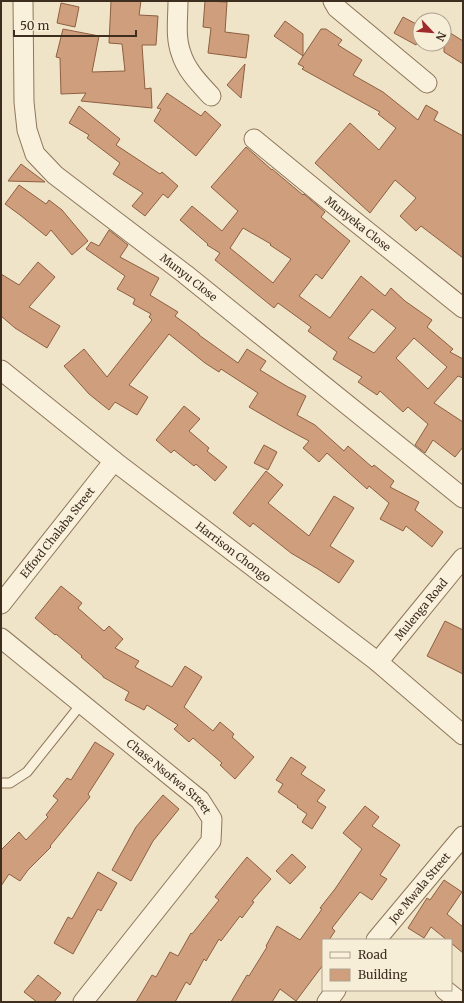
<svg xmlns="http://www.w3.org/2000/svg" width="464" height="1003" font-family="Merriweather,serif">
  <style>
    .building { fill: #cf9f7d; stroke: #8d5f41; fill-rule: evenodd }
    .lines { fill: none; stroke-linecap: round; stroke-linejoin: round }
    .service-casing { stroke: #8d765c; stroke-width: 11 }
    .minor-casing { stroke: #8d765c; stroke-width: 21 }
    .service { stroke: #faf1dc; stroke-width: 9 }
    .minor { stroke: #faf1dc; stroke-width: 19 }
    .labels { text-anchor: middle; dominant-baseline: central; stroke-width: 4; stroke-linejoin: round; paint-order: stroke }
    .street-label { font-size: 11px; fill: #3d2e20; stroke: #f7eed8 }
  </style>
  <rect width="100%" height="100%" fill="#f0e4c8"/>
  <path class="building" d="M 111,1 L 141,1 L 139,15 L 158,16 L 156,45 L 142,45 L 145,89 L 151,88 L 152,108 L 81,101 L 86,93 L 61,94 L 60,58 L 56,57 L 63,29 L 99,36 L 92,72 L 125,71 L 122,44 L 109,43 Z
    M 205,1 L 227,2 L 225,32 L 249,35 L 246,58 L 208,53 L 211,28 L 203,27 Z
    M 61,3 L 79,7 L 75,27 L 57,23 Z
    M 403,17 L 420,26 L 420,37 L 416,45 L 394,33 Z
    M 285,21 L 303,34 L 303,56 L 321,29 L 326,29 L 342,40 L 338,45 L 362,60 L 353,75 L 383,92 L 418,120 L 426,105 L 438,112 L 434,120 L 463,136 L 463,258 L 421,226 L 416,231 L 400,216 L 416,198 L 395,180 L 370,213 L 315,163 L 350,123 L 379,150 L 396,128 L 378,114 L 380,112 L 302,69 L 304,67 L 298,64 L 303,56 L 274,36 Z
    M 444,29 L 463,41 L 463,64 L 444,52 Z
    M 245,64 L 241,98 L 227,85 Z
    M 167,93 L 201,116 L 205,111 L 221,125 L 196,156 L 154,121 L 161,109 L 157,108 Z
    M 79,106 L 120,139 L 116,145 L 160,174 L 162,172 L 178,186 L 168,198 L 163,194 L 145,216 L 132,206 L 143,193 L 113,174 L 120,163 L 87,138 L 89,135 L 69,123 Z
    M 246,147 L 272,170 L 272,169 L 303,195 L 304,194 L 325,212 L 321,217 L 350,241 L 322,279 L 316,274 L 299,296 L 330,318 L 361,276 L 385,296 L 391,288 L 405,301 L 432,320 L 427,327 L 453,349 L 450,352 L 463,359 L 463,378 L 458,376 L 434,403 L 463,422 L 463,447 L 455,457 L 433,440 L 425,453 L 415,445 L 428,424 L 408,407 L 403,412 L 380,391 L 377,395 L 358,382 L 362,377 L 333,359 L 337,352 L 308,331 L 311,327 L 278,303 L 274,308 L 215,260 L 220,253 L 207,245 L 208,244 L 180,220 L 192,206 L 222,231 L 238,211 L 211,187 ZM 243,228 L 271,244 L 270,245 L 291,259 L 273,283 L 230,248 ZM 372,309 L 396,328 L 374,353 L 348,338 ZM 414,338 L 447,367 L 428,389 L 396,358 Z
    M 21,164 L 45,182 L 8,181 Z
    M 19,185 L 46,204 L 49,200 L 62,210 L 88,241 L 72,255 L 51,230 L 46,236 L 20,215 L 5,204 Z
    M 109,230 L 128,245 L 120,257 L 159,278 L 150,295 L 178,312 L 175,316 L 199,334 L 199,335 L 238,363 L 247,349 L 266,361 L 260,370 L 288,387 L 306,396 L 297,415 L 315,425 L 344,451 L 348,446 L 372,467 L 374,465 L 394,481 L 390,487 L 419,502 L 415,510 L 443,532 L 432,547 L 406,526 L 403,531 L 380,519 L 389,503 L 369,486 L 367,489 L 327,453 L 319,462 L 303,448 L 309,441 L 283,427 L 249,407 L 258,393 L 221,369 L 219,372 L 205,363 L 169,334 L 129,385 L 148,397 L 137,415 L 115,402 L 109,410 L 89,394 L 64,366 L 84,349 L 107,377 L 152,320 L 149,317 L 151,314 L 133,304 L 135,299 L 117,289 L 125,276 L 86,249 L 91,242 L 99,246 Z
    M 38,262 L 55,277 L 29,307 L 60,326 L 47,348 L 15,328 L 1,316 L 1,274 L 19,285 Z
    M 184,406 L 200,419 L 189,431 L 209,448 L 207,451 L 227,467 L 215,481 L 196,464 L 194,466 L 174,450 L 171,453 L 156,440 Z
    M 264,445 L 277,452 L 268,470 L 254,463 Z
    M 266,471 L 283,485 L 268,503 L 309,536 L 334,496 L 354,508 L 330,546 L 354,561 L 339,583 L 318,569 L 291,553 L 253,523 L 250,527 L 233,513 Z
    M 61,586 L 82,603 L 78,608 L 104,631 L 109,626 L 123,639 L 115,648 L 139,661 L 135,667 L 172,687 L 185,666 L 202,677 L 184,707 L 213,731 L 220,722 L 234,734 L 232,737 L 254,757 L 235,779 L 220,765 L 222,763 L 193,738 L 189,742 L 174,729 L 178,725 L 147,705 L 144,710 L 125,700 L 129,692 L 103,677 L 103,676 L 81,657 L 82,656 L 56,634 L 55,635 L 35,618 Z
    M 445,621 L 463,630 L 463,674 L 427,656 Z
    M 95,742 L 114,754 L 88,794 L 90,797 L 50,846 L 51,847 L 28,870 L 20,881 L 9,874 L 1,886 L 1,850 L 19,832 L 26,840 L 48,817 L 46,815 L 58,800 L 53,796 L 67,778 L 71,780 Z
    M 291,757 L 306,767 L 301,774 L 325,790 L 317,801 L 326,807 L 312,829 L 302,822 L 307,814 L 297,807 L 298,806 L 278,792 L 283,784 L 276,780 Z
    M 163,795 L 179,809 L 153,841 L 131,881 L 112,870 L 136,827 Z
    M 365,806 L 379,817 L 372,826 L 400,845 L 380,875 L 387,879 L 372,900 L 360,892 L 332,928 L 335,931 L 329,940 L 323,940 L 323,965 L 296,1001 L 280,989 L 272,1002 L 231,1002 L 247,975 L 249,976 L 267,947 L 266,946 L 277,926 L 300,940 L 322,909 L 320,908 L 335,889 L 362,849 L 343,833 Z
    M 292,854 L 306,867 L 290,884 L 276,871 Z
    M 247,857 L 271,879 L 252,901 L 254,902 L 242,918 L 240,916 L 221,941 L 219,939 L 206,961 L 204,959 L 190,985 L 186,982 L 175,1002 L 136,1002 L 152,975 L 156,977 L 170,952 L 178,956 L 191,933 L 192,934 L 219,900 L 215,897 L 234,873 Z
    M 98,872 L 117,883 L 101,911 L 98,909 L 73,954 L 54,943 L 68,917 L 72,919 Z
    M 444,880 L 462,892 L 447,914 L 463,927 L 463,953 L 451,943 L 451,940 L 447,940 L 431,927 L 424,938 L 408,928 L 427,898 L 430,900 Z
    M 38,975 L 61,993 L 54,1002 L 37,1002 L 24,992 Z"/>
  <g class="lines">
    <defs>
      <path id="service" d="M 1,783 L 10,783 L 27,772 L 82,703"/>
      <g id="minor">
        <path id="s1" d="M 23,1 L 24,102 L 27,130 L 35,154 L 55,175 L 185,274 L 463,498"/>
        <path d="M 178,1 C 178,18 175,37 181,53 C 186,70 199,83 211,96"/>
        <path d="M 333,1 L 337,8 L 427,83"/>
        <path id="s2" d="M 254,139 L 327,199 L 463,308"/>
        <path id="s3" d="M 1,370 L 114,461 L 378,662 L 463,735"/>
        <path id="s4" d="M 1,604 L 114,461"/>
        <path id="s5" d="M 1,638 L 200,800 L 212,819 L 211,841 L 83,1002"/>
        <path id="s6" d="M 378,662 L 463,558"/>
        <path id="s7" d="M 376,940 L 463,836"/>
        <path d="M 445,990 L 460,1002"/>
        <path d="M 327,1002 L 336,990"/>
      </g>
    </defs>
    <use href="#service" class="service-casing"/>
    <use href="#minor" class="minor-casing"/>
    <use href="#service" class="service"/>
    <use href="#minor" class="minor"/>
  </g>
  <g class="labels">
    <g class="street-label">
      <text stroke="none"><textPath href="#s2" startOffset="134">Munyeka Close</textPath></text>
      <text stroke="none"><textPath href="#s1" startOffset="352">Munyu Close</textPath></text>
      <text stroke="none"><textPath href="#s4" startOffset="91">Efford Chalaba Street</textPath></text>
      <text stroke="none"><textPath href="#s3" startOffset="295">Harrison Chongo</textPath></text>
      <text stroke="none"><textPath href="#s6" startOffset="68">Mulenga Road</textPath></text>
      <text stroke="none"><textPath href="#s5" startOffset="218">Chase Nsofwa Street</textPath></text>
      <text stroke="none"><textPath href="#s7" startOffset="68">Joe Mwala Street</textPath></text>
    </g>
  </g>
  <rect width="464" height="1003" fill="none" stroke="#3d2e20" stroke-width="4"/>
  <rect x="322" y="939" width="130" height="52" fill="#f7eed8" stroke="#ada18e"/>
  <rect x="330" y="952" width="20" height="6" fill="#faf1dc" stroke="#ada18e"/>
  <text x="358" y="959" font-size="12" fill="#3d2e20">Road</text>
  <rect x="330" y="969" width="20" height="12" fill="#cf9f7d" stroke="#ada18e"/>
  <text x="358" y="979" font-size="12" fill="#3d2e20">Building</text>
  <g transform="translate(432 32) rotate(116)"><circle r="19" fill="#f7eed8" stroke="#ada18e"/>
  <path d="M0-3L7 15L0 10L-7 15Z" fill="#9e2a2b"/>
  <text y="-6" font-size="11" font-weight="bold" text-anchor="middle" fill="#3d2e20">N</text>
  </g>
  <path d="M14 30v6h122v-6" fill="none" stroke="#3d2e20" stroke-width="2"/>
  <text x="20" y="30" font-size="12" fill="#3d2e20" stroke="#f7eed8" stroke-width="3" paint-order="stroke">50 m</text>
</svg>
